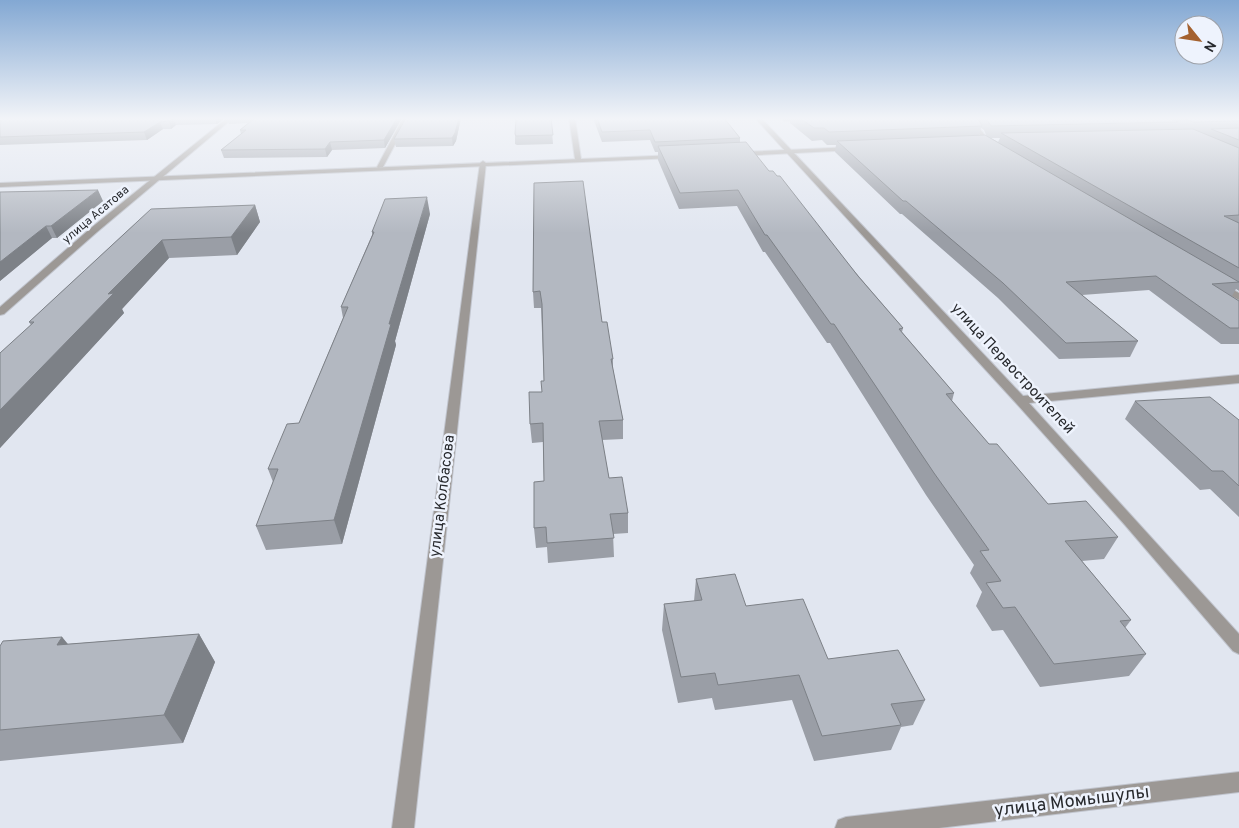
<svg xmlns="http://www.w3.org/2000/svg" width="1239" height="828" font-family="Overpass,sans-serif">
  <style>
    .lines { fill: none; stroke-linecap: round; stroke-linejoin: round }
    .minor-casing { stroke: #c0c4cd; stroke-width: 2 }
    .tertiary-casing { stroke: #c0c4cd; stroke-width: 2 }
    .minor { fill: #9c9895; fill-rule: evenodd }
    .tertiary { fill: #9c9895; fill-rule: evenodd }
    .wall { fill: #9a9ea6; fill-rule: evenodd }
    .shaded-wall { fill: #7d8187 }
    .building { fill: #b3b8c1; stroke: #7d8187 }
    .labels { text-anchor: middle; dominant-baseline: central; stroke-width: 5; stroke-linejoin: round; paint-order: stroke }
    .far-street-label { font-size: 12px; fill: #27292d; stroke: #eef3fd }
    .street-label { font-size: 15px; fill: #27292d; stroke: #eef3fd }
    .near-street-label { font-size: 18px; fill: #27292d; stroke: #eef3fd }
  </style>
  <rect width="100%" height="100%" fill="#e1e6f0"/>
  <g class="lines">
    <defs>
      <path id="minor" d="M 227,118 L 233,118 L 97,232 L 4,314 L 0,315 L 0,307 L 91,228 Z
        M 403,118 L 409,118 L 383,167 L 378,168 L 377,167 Z
        M 569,118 L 575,118 L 581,159 L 578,161 L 575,159 Z
        M 755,118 L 761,118 L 1023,396 L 1239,375 L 1239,383 L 1029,403 L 1239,634 L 1239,654 L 1233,651 L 1125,525 L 1016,403 Z
        M 780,118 L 840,118 L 837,120 L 784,121 Z
        M 952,118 C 964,117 986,128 986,141 L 993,146 L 993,148 L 989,148 L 981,143 L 980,135 L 977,131 Z
        M 483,161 L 486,163 L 414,828 L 392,828 L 480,163 Z
        M 1220,283 L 1239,293 L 1239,300 L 1217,288 L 1215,286 Z
        M 1239,772 L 1239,792 L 939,828 L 835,828 L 838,820 L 846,817 Z"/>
      <path id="tertiary" d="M 852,147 L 855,149 L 854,150 L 739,156 L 736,154 L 739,152 Z
        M 676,155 L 676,157 L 674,158 L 0,187 L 0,183 Z"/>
    </defs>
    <use href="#minor" class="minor-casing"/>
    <use href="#tertiary" class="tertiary-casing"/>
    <use href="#minor" class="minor"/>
    <use href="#tertiary" class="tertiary"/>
  </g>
  <path class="wall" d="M 0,118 L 225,118 L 217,124 L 176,125 L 171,129 L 163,129 L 147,140 L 0,145 Z
    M 227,118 L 402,118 L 385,148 L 332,150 L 327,157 L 224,158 L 221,150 L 241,134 L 240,130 L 248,123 L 229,124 Z
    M 461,118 L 456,141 L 453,146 L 396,147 L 394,139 Z
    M 551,118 L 553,144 L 517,145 L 515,144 L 515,134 Z
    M 593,118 L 724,118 L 740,138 L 740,143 L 769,171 L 903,328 L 902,332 L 954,393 L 952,401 L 989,444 L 1048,504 L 1118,537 L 1104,559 L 1082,561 L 1131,620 L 1125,628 L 1146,654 L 1129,676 L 1040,687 L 1003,630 L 992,631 L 976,606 L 982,592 L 970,573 L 974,565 L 926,495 L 830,343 L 827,343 L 765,252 L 763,252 L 737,206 L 679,209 L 658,160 L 658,152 L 655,152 L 650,140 L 602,142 Z
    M 791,118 L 1239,118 L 1239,291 L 1236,289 L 1232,296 L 1239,301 L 1239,344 L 1221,344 L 1149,290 L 1082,295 L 1138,341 L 1130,357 L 1059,359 L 998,298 L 902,214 L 900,214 L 835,152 L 836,145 L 827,145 L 822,140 L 812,141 L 790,123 ZM 981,128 L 984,130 L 986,135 L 979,135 ZM 991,138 L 1000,138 L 998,142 Z
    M 534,183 L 602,322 L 613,359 L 613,369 L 623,420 L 623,439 L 602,440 L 609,478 L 628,513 L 628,533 L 613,534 L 614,557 L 548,563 L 547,547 L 536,548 L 534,528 L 544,481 L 543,442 L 532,443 L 530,424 L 542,392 L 544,381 L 541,308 L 534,308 L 533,292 Z
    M 0,192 L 103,201 L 57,238 L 52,238 L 0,281 Z
    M 255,205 L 260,222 L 237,255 L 169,258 L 122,309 L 124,313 L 0,448 L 0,353 L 31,325 L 29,322 L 151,209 Z
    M 430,214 L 395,341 L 396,345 L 342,544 L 266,550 L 256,526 L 273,482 L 268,469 L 299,423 L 343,318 L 341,307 L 372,235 L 372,232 Z
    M 1135,401 L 1239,420 L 1239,517 L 1210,489 L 1200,490 L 1125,419 Z
    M 696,579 L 746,606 L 828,659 L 925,700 L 913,725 L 901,727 L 891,750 L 814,761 L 792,700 L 715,710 L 712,698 L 678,703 L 662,630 L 664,604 L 694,601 Z
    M 199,634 L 215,662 L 183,743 L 0,761 L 0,646 L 62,637 L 68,644 Z"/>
  <path class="shaded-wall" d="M 174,118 L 176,125 L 171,129 L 169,121 Z
    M 214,118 L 225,118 L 217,124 Z
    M 397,118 L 402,118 L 385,148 L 384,140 Z
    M 459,118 L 461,118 L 456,141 L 453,146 L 452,138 Z
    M 160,122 L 163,129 L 147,140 L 144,132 Z
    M 330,142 L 332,150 L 327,157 L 325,149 Z
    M 98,190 L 103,201 L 57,238 L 51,226 Z
    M 427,197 L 430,214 L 395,341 L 396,345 L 342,544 L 334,520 L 389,324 Z
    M 255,205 L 260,222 L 237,255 L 231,237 Z
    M 46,226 L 52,238 L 0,281 L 0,262 Z
    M 162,240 L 169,258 L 122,309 L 124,313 L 0,448 L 0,410 L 108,294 Z
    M 199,634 L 215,662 L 183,743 L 164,715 Z
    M 62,637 L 84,665 L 57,645 Z"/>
  <path class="building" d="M 0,118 L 174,118 L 169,121 L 160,122 L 144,132 L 0,137 Z
    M 255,118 L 397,118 L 384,140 L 330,142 L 325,149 L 221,150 L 246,130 L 240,130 Z
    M 406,118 L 459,118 L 455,133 L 452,138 L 394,139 Z
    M 516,118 L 551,118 L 553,135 L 516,136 L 515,134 Z
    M 597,118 L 724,118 L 740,138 L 655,142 L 650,130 L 602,132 Z
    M 800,118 L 974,118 L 979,120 L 982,126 L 829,132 L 824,128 L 814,128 Z
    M 986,118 L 1168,118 L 1178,122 L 991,126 Z
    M 1184,118 L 1239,118 L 1239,121 L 1193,122 Z
    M 1239,128 L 1239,140 L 1211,129 Z
    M 1193,129 L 1239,148 L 1239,215 L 1224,216 L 1239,223 L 1239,268 L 1001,133 Z
    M 985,135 L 1239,282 L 1212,284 L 1239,301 L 1239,328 L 1230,328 L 1156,276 L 1066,282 L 1138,341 L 1066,343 L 1003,283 L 906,201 L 903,201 L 837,141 Z
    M 746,142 L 769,171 L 773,171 L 777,176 L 780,176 L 858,276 L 903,328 L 899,329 L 954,393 L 946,394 L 989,444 L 997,444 L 1048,504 L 1086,501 L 1118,537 L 1065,541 L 1131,620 L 1120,621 L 1146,654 L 1054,664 L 1015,607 L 1003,608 L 986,583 L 1001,581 L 980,551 L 989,550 L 934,473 L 834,324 L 831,324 L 767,235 L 765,235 L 738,190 L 680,193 L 658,146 Z
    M 583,181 L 602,322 L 607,322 L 613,359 L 611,359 L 623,420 L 599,421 L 609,478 L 622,477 L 628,513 L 610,514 L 614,538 L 547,543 L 546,527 L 534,528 L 534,482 L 544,481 L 543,423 L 530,424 L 529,392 L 542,392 L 541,381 L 544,381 L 542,304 L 540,291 L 533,292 L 534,183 Z
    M 98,190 L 51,226 L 46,226 L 0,262 L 0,192 Z
    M 427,197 L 389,324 L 391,324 L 334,520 L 256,526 L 278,469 L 268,469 L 287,424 L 299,423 L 348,307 L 341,307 L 374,232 L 372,232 L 385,199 Z
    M 255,205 L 231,237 L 162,240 L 108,294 L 114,293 L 0,410 L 0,353 L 34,322 L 29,322 L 151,209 Z
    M 1210,397 L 1239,420 L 1239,486 L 1223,471 L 1212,471 L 1135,401 Z
    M 735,574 L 746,606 L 803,599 L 828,659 L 898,650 L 925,700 L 891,704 L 901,725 L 822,736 L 799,675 L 718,685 L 715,673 L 681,677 L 664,604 L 702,600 L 696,579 Z
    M 199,634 L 164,715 L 0,730 L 0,646 L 3,641 L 62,637 L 57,645 Z"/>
  <linearGradient id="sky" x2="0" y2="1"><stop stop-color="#83a8d3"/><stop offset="0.51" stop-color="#f2f4f8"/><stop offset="1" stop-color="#f2f4f8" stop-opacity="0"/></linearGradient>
  <rect width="1239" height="233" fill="url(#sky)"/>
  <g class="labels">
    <g class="far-street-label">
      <text transform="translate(96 215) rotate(-40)">улица Асатова</text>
    </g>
    <g class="street-label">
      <text transform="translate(1012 369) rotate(47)">улица Первостроителей</text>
      <text transform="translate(443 496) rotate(-83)">улица Колбасова</text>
    </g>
    <g class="near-street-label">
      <text transform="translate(1072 802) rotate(-7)">улица Момышулы</text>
    </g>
  </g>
  <g transform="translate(1199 40) rotate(120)"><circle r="24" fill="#eef3fd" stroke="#9ea2aa"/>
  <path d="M0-4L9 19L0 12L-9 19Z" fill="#a4612f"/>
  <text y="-8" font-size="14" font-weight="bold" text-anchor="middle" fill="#27292d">N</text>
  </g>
</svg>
